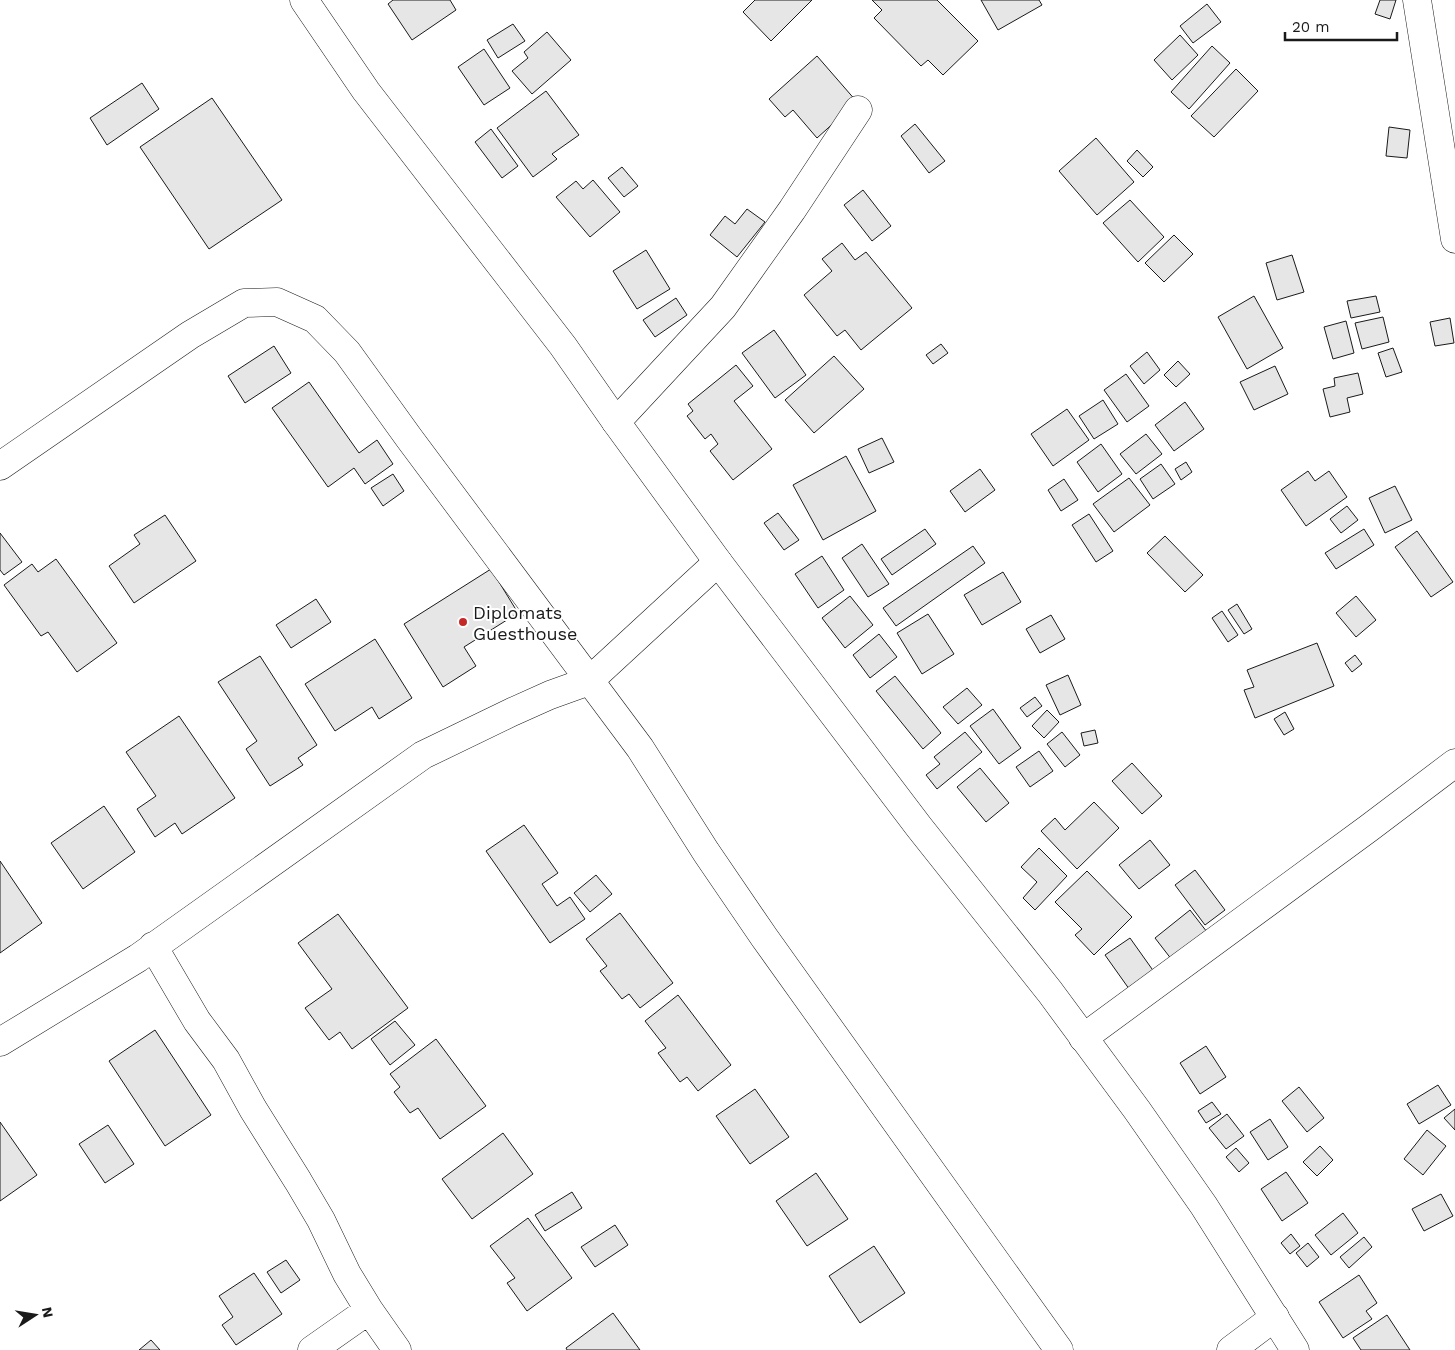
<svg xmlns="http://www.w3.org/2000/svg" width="1455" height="1350" font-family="'Work Sans',sans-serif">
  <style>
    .building { fill: #e6e6e6; stroke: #1a1a1a }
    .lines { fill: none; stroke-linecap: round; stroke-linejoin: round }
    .minor-casing { stroke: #1a1a1a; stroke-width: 29 }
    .tertiary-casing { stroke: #1a1a1a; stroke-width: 29 }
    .minor { stroke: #fff; stroke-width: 28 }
    .tertiary { stroke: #fff; stroke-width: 28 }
    .poi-dot { fill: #c62828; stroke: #fff; stroke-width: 2 }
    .labels { text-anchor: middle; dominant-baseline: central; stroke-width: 4; stroke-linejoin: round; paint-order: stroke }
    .poi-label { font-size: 18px; fill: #1a1a1a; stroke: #fff; text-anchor: start }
  </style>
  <rect width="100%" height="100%" fill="#fff"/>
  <path class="building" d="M 393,0 L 450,0 L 456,10 L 412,40 L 388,4 Z
    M 755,0 L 812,0 L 771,41 L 743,12 Z
    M 872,0 L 937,0 L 978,41 L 943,75 L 928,60 L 921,66 L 874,18 L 882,10 Z
    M 981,0 L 1039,0 L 1042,5 L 998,30 Z
    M 1380,0 L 1396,0 L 1390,19 L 1375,14 Z
    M 1207,4 L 1221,22 L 1193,43 L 1180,26 Z
    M 513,24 L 525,41 L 498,58 L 487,40 Z
    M 547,32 L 571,60 L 532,94 L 512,71 L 528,58 L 524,52 Z
    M 1180,35 L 1198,55 L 1172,80 L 1154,60 Z
    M 1212,46 L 1230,63 L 1189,109 L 1171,92 Z
    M 484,49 L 510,88 L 484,105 L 458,67 Z
    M 817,56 L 857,102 L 817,138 L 793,110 L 785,117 L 769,99 Z
    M 1236,69 L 1258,91 L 1214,137 L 1191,116 Z
    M 142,83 L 159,109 L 107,145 L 90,118 Z
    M 546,91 L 579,135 L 552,154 L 557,159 L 533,177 L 497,128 Z
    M 212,98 L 282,200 L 209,249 L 140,147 Z
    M 915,124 L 945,161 L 929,173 L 901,136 Z
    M 1389,127 L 1410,130 L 1407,158 L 1386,156 Z
    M 491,129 L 518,166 L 502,178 L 475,142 Z
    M 1096,138 L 1134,182 L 1097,215 L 1059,171 Z
    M 1137,150 L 1153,167 L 1143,177 L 1127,161 Z
    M 622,167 L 638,186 L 624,197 L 608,178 Z
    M 593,180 L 620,212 L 590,237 L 556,197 L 576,181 L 583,189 Z
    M 863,190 L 891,226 L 872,241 L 844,205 Z
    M 1130,200 L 1164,237 L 1138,262 L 1103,223 Z
    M 747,209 L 765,222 L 737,257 L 710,235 L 725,216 L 735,224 Z
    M 1174,235 L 1193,254 L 1164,282 L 1145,263 Z
    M 842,243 L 855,260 L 866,252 L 912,308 L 861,350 L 845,330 L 837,336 L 804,295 L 832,271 L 822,259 Z
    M 646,250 L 670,289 L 637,309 L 613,271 Z
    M 1292,255 L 1304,292 L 1277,300 L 1266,263 Z
    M 1254,296 L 1283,348 L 1247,369 L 1218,317 Z
    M 1376,296 L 1380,312 L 1351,318 L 1347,301 Z
    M 676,298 L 687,315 L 655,337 L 643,320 Z
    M 1383,317 L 1389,342 L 1362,349 L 1355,323 Z
    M 1450,318 L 1454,343 L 1435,346 L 1430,322 Z
    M 1346,321 L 1354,353 L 1333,359 L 1324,327 Z
    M 774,330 L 806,375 L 775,398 L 742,353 Z
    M 941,344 L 948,353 L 933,364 L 926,355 Z
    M 274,346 L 291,373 L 245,403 L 228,376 Z
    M 1393,348 L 1402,372 L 1386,377 L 1378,353 Z
    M 1147,352 L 1160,370 L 1144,384 L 1130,366 Z
    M 834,356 L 864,389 L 814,433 L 785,400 Z
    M 1178,361 L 1190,374 L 1176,387 L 1164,375 Z
    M 736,365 L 753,386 L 734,401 L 772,449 L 733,480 L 710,451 L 718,444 L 711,434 L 705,439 L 687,416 L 693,411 L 688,404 Z
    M 1275,366 L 1288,394 L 1254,410 L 1240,382 Z
    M 1358,373 L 1363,394 L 1347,398 L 1350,412 L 1330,417 L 1323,389 L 1335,386 L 1334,378 Z
    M 1126,374 L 1149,406 L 1127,422 L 1104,390 Z
    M 309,382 L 359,453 L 377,440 L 393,464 L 365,484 L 354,468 L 328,487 L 272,408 Z
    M 1103,400 L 1118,424 L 1094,439 L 1079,416 Z
    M 1185,402 L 1204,429 L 1174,451 L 1155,425 Z
    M 1067,409 L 1089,440 L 1053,466 L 1031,434 Z
    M 1146,434 L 1162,454 L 1136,474 L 1120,454 Z
    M 882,438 L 894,462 L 869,473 L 858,449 Z
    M 1101,444 L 1122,474 L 1098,492 L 1077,462 Z
    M 846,456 L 876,511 L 823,540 L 793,485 Z
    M 1186,462 L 1192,472 L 1181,480 L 1175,469 Z
    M 1161,464 L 1175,484 L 1153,499 L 1140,479 Z
    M 980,469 L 995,490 L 965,512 L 950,491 Z
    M 1308,471 L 1315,481 L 1329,471 L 1347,497 L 1306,526 L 1281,490 Z
    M 393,474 L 404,491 L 383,506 L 371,488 Z
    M 1129,478 L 1150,505 L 1114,532 L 1093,504 Z
    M 1064,479 L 1078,500 L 1061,511 L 1048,490 Z
    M 1395,486 L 1412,520 L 1385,533 L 1369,498 Z
    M 1347,506 L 1358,520 L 1341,533 L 1330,519 Z
    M 778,513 L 799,540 L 784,550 L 764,523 Z
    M 1089,514 L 1113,551 L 1096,562 L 1072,525 Z
    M 165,515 L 196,561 L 134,603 L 109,566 L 140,544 L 134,535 Z
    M 925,529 L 936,544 L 892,575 L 881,559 Z
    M 1364,529 L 1374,545 L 1336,569 L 1325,553 Z
    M 1417,531 L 1453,582 L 1431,597 L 1395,547 Z
    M 0,533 L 22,562 L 4,575 L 0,570 Z
    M 1165,536 L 1203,575 L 1185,592 L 1147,553 Z
    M 862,544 L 889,584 L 868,597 L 842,558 Z
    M 973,546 L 985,563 L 896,626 L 883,608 Z
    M 822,556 L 844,590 L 818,608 L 795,574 Z
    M 56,559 L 117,643 L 77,672 L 48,632 L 41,636 L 4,585 L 32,564 L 38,572 Z
    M 491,569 L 518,613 L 464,647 L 476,666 L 443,687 L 404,624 Z
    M 1003,572 L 1021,602 L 982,625 L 964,595 Z
    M 850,596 L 873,625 L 845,648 L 822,618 Z
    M 1356,596 L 1376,620 L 1356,637 L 1336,613 Z
    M 316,599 L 331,622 L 291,648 L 276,625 Z
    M 1237,604 L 1252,629 L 1244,634 L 1228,610 Z
    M 1222,611 L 1238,635 L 1228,642 L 1212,618 Z
    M 928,614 L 954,654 L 922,674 L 897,633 Z
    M 1051,615 L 1065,639 L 1040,653 L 1026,629 Z
    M 879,634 L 897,657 L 870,678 L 853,655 Z
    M 375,639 L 412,698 L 379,719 L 372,707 L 335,731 L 305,684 Z
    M 1317,643 L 1334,686 L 1255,718 L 1244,690 L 1254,687 L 1247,670 Z
    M 1355,655 L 1362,664 L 1352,672 L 1345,663 Z
    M 260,656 L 317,745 L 298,758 L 303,765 L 270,786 L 246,749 L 257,741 L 218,682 Z
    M 1068,675 L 1081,705 L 1060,715 L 1046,685 Z
    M 895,676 L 941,733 L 923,749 L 876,691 Z
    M 967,688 L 982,705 L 958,724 L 943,707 Z
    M 1035,697 L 1042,706 L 1027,717 L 1020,708 Z
    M 993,709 L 1021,748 L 999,764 L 970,726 Z
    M 1047,710 L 1059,722 L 1044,738 L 1032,726 Z
    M 1285,712 L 1294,729 L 1284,735 L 1274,719 Z
    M 179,716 L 235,798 L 182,834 L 175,823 L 155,837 L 137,809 L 156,796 L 126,752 Z
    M 1095,730 L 1098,743 L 1084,746 L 1081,733 Z
    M 965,732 L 982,752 L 937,789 L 926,775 L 940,764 L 934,757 Z
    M 1062,732 L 1080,755 L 1065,767 L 1047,744 Z
    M 1039,751 L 1053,771 L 1030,787 L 1016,767 Z
    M 1132,763 L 1162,796 L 1142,814 L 1112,781 Z
    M 980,768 L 1009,803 L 986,822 L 957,787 Z
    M 1094,802 L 1119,828 L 1077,869 L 1041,831 L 1055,818 L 1065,830 Z
    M 104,806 L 135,852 L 83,889 L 51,843 Z
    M 524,825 L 558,873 L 542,884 L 557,906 L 570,897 L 585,919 L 550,943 L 486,851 Z
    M 1150,840 L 1170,865 L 1139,889 L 1119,865 Z
    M 1039,848 L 1067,876 L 1035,910 L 1023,898 L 1037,882 L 1021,867 Z
    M 0,861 L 42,923 L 0,953 Z
    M 1195,870 L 1225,910 L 1205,925 L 1175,885 Z
    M 1087,871 L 1132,917 L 1094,955 L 1075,935 L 1082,929 L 1055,902 Z
    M 596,875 L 612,894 L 590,912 L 574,893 Z
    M 1190,910 L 1207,932 L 1172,960 L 1155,938 Z
    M 620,913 L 673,983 L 640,1008 L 629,994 L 622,999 L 600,971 L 607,966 L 586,939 Z
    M 338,914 L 408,1008 L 352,1049 L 340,1032 L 329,1040 L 305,1008 L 332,989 L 298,943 Z
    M 1130,938 L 1157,976 L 1132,993 L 1105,955 Z
    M 678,995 L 731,1065 L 698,1091 L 687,1077 L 680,1082 L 658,1053 L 666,1048 L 645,1021 Z
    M 395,1021 L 415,1045 L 390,1065 L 371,1039 Z
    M 155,1030 L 211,1115 L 165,1146 L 109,1061 Z
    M 436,1039 L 486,1106 L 440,1139 L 418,1108 L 410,1113 L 394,1092 L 400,1087 L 390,1074 Z
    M 1206,1046 L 1226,1077 L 1200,1094 L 1180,1063 Z
    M 1438,1085 L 1451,1105 L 1419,1124 L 1407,1104 Z
    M 1299,1087 L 1324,1118 L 1307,1132 L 1282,1101 Z
    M 755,1089 L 789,1137 L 750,1164 L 716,1116 Z
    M 1212,1102 L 1221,1114 L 1206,1123 L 1198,1111 Z
    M 1455,1109 L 1455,1130 L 1444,1118 Z
    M 1227,1114 L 1244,1136 L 1226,1149 L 1209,1128 Z
    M 1270,1119 L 1288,1147 L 1268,1160 L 1250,1132 Z
    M 0,1122 L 37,1175 L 0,1201 Z
    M 108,1125 L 134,1164 L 105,1183 L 79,1144 Z
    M 1427,1130 L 1446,1146 L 1423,1175 L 1404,1159 Z
    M 503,1133 L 533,1174 L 472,1219 L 442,1179 Z
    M 1320,1146 L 1333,1160 L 1317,1176 L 1303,1162 Z
    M 1236,1148 L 1249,1163 L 1239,1172 L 1226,1157 Z
    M 1286,1172 L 1308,1203 L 1282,1221 L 1261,1189 Z
    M 816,1173 L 848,1219 L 807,1246 L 776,1201 Z
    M 572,1192 L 582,1208 L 545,1231 L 535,1215 Z
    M 1441,1194 L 1453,1216 L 1424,1231 L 1412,1209 Z
    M 1343,1213 L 1358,1233 L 1331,1255 L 1315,1235 Z
    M 528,1218 L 572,1278 L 527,1311 L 507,1283 L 515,1278 L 490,1246 Z
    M 615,1225 L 628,1245 L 595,1267 L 581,1247 Z
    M 1291,1234 L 1300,1246 L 1290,1254 L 1281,1243 Z
    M 1364,1237 L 1372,1247 L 1349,1268 L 1340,1257 Z
    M 1308,1243 L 1319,1257 L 1307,1267 L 1296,1253 Z
    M 874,1246 L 905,1293 L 860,1323 L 829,1276 Z
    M 286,1260 L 300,1280 L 281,1293 L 267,1272 Z
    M 254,1273 L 282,1314 L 236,1345 L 222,1325 L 233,1317 L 219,1296 Z
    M 1359,1275 L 1377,1303 L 1366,1311 L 1372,1319 L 1343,1338 L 1319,1302 Z
    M 613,1313 L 640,1350 L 567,1350 L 566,1348 Z
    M 1387,1315 L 1410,1350 L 1361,1350 L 1353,1338 Z
    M 151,1340 L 160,1350 L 139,1350 Z"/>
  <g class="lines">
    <defs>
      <path id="minor" d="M 1417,0 L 1455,239
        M 616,422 L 723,307 L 792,210 L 858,110
        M 0,466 L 190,335 L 244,303 L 277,302 L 315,319 L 347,352 L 409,438 L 640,748 L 706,852 L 764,937 L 1059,1350
        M 153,946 L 197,1021 L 226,1060 L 253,1109 L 298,1181 L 321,1220 L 347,1274 L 369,1310 L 397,1350
        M 1083,1038 L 1369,828 L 1455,763
        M 0,1042 L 138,958 L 423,755 L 512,712 L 550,695 L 589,681 L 718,562
        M 312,1350 L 369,1310
        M 1231,1350 L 1275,1317"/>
      <path id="tertiary" d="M 304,0 L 366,91 L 563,346 L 616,422 L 718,562 L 919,827 L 1050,992 L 1137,1110 L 1204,1206 L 1295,1350"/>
    </defs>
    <use href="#minor" class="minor-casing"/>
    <use href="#tertiary" class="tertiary-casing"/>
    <use href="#minor" class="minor"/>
    <use href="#tertiary" class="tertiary"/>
  </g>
  <circle class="poi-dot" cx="463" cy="622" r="5"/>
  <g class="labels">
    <g class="poi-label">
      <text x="473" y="612">Diplomats<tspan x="473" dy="21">Guesthouse</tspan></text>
    </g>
  </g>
  <g transform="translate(35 1315) rotate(78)" stroke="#ffffff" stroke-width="4" paint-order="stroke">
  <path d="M0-4L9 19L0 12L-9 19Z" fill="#1a1a1a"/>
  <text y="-8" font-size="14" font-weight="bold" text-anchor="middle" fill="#1a1a1a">N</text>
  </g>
  <path d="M1285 32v8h112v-8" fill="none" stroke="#1a1a1a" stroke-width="2.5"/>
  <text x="1292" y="32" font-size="15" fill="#1a1a1a" stroke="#ffffff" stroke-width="4" paint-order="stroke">20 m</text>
</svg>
